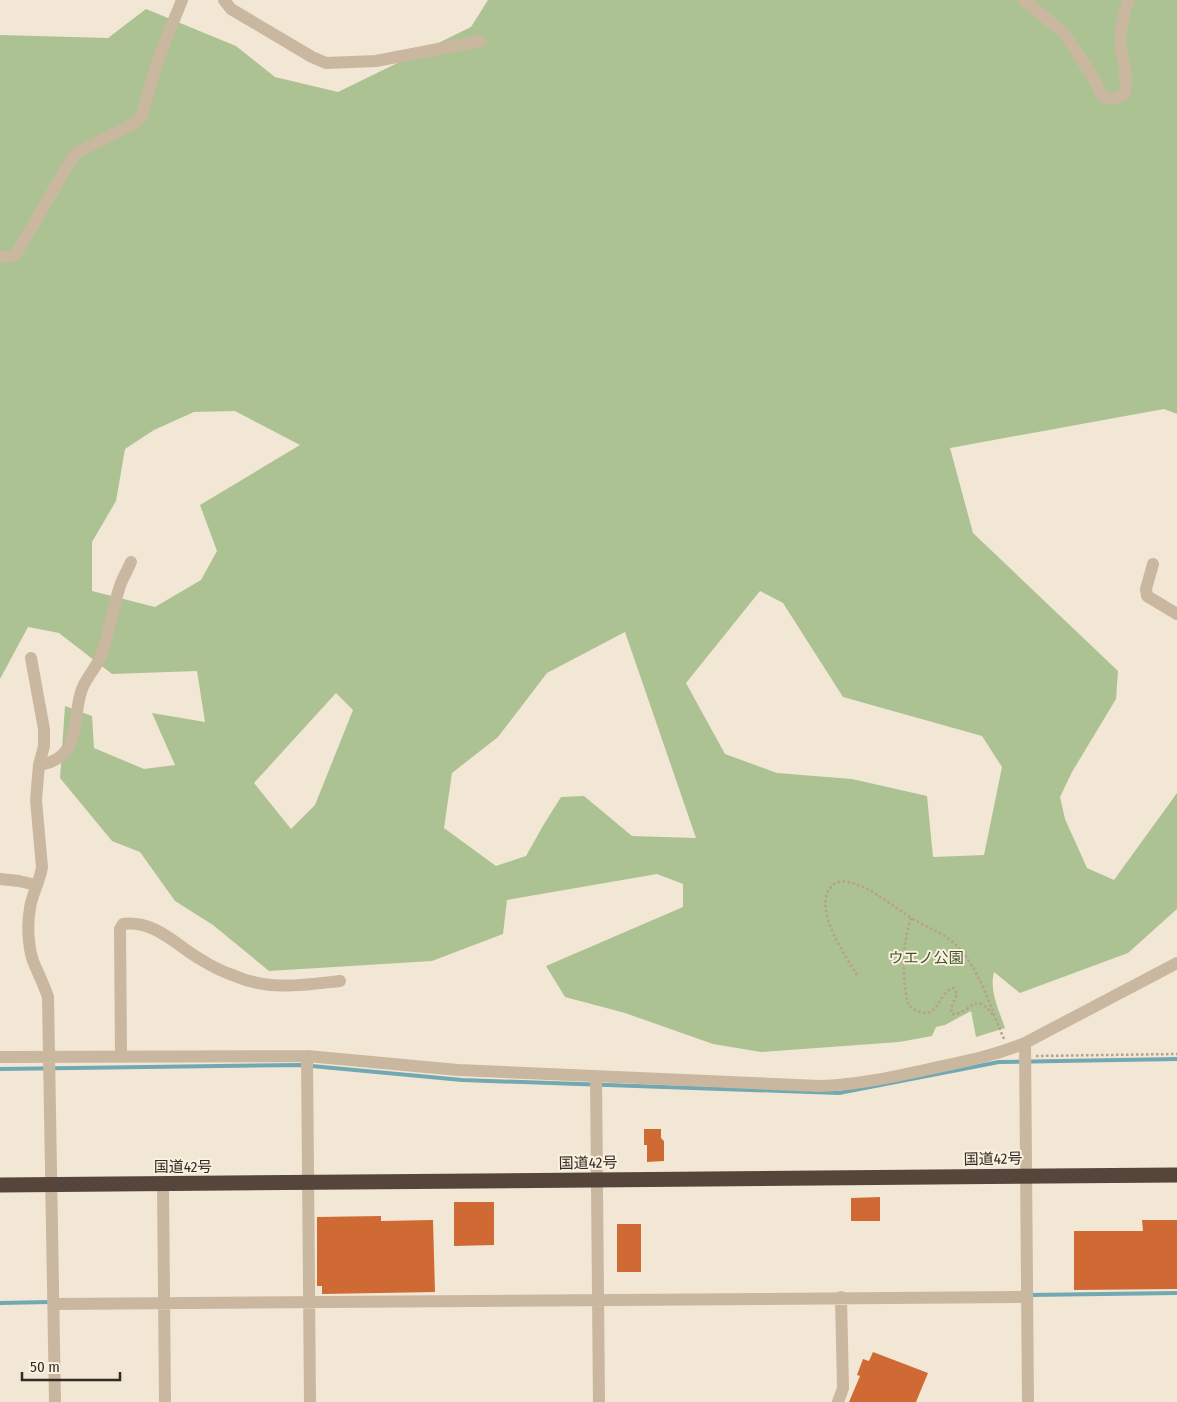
<svg xmlns="http://www.w3.org/2000/svg" width="1177" height="1402" font-family="'Fira Sans Condensed','Noto Sans JP',sans-serif">
  <style>
    .green { fill: #adc293; fill-rule: evenodd }
    .lines { fill: none; stroke-linecap: round; stroke-linejoin: round }
    .stream { stroke: #71a8b1; stroke-width: 4 }
    .building { fill: #d06a34 }
    .path { stroke: #b6a18a; stroke-width: 2.5; stroke-dasharray: 2.5 2.5; stroke-linecap: butt }
    .minor { stroke: #cab79f; stroke-width: 12 }
    .highway { stroke: #55453a; stroke-width: 15 }
    .labels { text-anchor: middle; dominant-baseline: central; stroke-width: 4; stroke-linejoin: round; paint-order: stroke }
    .park-label { font-size: 15px; fill: #3e5326; stroke: #faf1e0 }
    .street-label { font-size: 15px; fill: #332a23; stroke: #faf1e0 }
  </style>
  <rect width="100%" height="100%" fill="#f2e7d4"/>
  <path class="green" d="M 488,0 L 1177,0 L 1177,414 L 1164,409 L 950,448 L 973,533 L 1118,671 L 1116,699 L 1072,772 L 1060,797 L 1065,819 L 1087,868 L 1114,880 L 1177,793 L 1177,909 L 1128,953 L 1020,993 L 994,972 C 989,991 999,1010 1005,1028 L 976,1037 L 971,1011 L 945,1025 L 936,1027 L 932,1036 L 899,1042 L 761,1052 L 713,1044 L 625,1013 L 565,997 L 546,966 L 683,907 L 683,884 L 657,874 L 507,900 L 503,934 L 432,961 L 269,971 L 213,925 L 175,901 L 140,852 L 112,841 L 60,778 L 65,706 L 92,716 L 94,748 L 144,769 L 175,765 L 152,713 L 205,722 L 197,671 L 112,674 L 59,633 L 28,627 L 0,679 L 0,35 L 108,38 L 146,9 L 236,46 L 275,77 L 338,92 L 471,27 ZM 235,411 L 300,445 L 200,505 L 217,551 L 201,580 L 155,607 L 92,591 L 92,542 L 116,501 L 125,449 L 154,430 L 194,412 ZM 760,591 L 783,603 L 843,697 L 982,736 L 1002,767 L 984,855 L 933,857 L 927,796 L 852,779 L 777,773 L 725,754 L 686,683 ZM 625,632 L 696,838 L 632,836 L 584,796 L 561,797 L 544,824 L 526,856 L 496,866 L 444,828 L 452,773 L 498,737 L 547,673 ZM 336,693 L 353,710 L 315,805 L 291,829 L 254,783 Z"/>
  <g class="lines">
    <path class="stream" d="M 0,1069 L 301,1065 L 462,1080 L 839,1093 L 999,1062 L 1177,1059
      M 1029,1295 L 1177,1293
      M 0,1303 L 50,1302"/>
  </g>
  <path class="building" d="M 644,1129 L 661,1129 L 661,1138 L 664,1141 L 664,1161 L 647,1162 L 647,1145 L 644,1145 Z
    M 880,1197 L 880,1221 L 851,1221 L 851,1198 Z
    M 454,1202 L 494,1202 L 494,1245 L 454,1246 Z
    M 381,1216 L 381,1221 L 433,1220 L 435,1292 L 322,1294 L 322,1286 L 317,1286 L 317,1217 Z
    M 1142,1220 L 1177,1220 L 1177,1289 L 1074,1290 L 1074,1231 L 1143,1231 Z
    M 617,1224 L 641,1224 L 641,1272 L 617,1272 Z
    M 873,1352 L 928,1373 L 916,1402 L 849,1402 L 860,1376 L 857,1375 L 863,1359 L 869,1361 Z"/>
  <g class="lines">
    <path class="path" d="M 911,918 C 902,944 902,979 908,1005 C 939,1029 936,992 954,988 L 957,994 L 951,1008 L 952,1014 C 971,1015 974,989 993,1015
      M 857,975 C 845,955 810,905 833,885 C 840,879 850,882 858,885 C 877,892 892,906 910,917 C 926,928 944,932 958,947 C 982,974 990,1007 1004,1039
      M 1036,1056 L 1177,1054"/>
    <path class="minor" d="M 224,0 L 231,9 L 312,57 L 326,63 L 376,61 L 480,41
      M 1024,0 L 1064,33 L 1093,77 L 1100,92 L 1105,98 L 1116,98 L 1125,94 C 1128,79 1123,63 1121,47 C 1119,30 1123,15 1129,0
      M 0,257 L 15,256 L 68,165 L 76,153 L 135,123 L 142,115 L 157,62 L 182,0
      M 1153,564 L 1146,589 L 1147,596 L 1177,614
      M 31,658 L 44,729 L 44,746 L 39,765
      M 0,879 L 19,881 L 36,885
      M 1025,1043 L 1028,1402
      M 121,1056 L 120,929 L 123,924 C 154,920 175,944 200,959 C 211,966 223,972 235,976 C 269,991 304,985 340,981
      M 307,1056 L 310,1402
      M 0,1057 L 307,1056 L 458,1070 L 819,1086 C 856,1085 893,1077 929,1069 C 962,1062 994,1056 1025,1043 L 1177,963
      M 596,1076 L 599,1402
      M 163,1185 L 165,1402
      M 54,1304 L 1027,1297
      M 55,1402 L 48,997 C 44,985 38,973 33,961 C 28,946 27,924 30,908 C 32,894 40,881 42,867 L 36,800 L 39,765 C 83,758 71,719 82,689 C 87,676 98,666 102,653 C 110,630 113,605 121,583 C 124,576 128,569 131,562
      M 838,1402 L 843,1388 L 841,1297"/>
    <path class="highway" d="M 0,1185 L 1177,1175"/>
  </g>
  <g class="labels">
    <g class="park-label">
      <text x="926" y="958">ウエノ公園</text>
    </g>
    <g class="street-label">
      <text transform="translate(993 1159) rotate(-1)">国道42号</text>
      <text transform="translate(588 1163) rotate(-1)">国道42号</text>
      <text x="183" y="1167">国道42号</text>
    </g>
  </g>
  <path d="M22 1372v8h98v-8" fill="none" stroke="#332a23" stroke-width="2.5"/>
  <text x="30" y="1372" font-size="15" fill="#332a23" stroke="#faf1e0" stroke-width="4" paint-order="stroke">50 m</text>
</svg>
